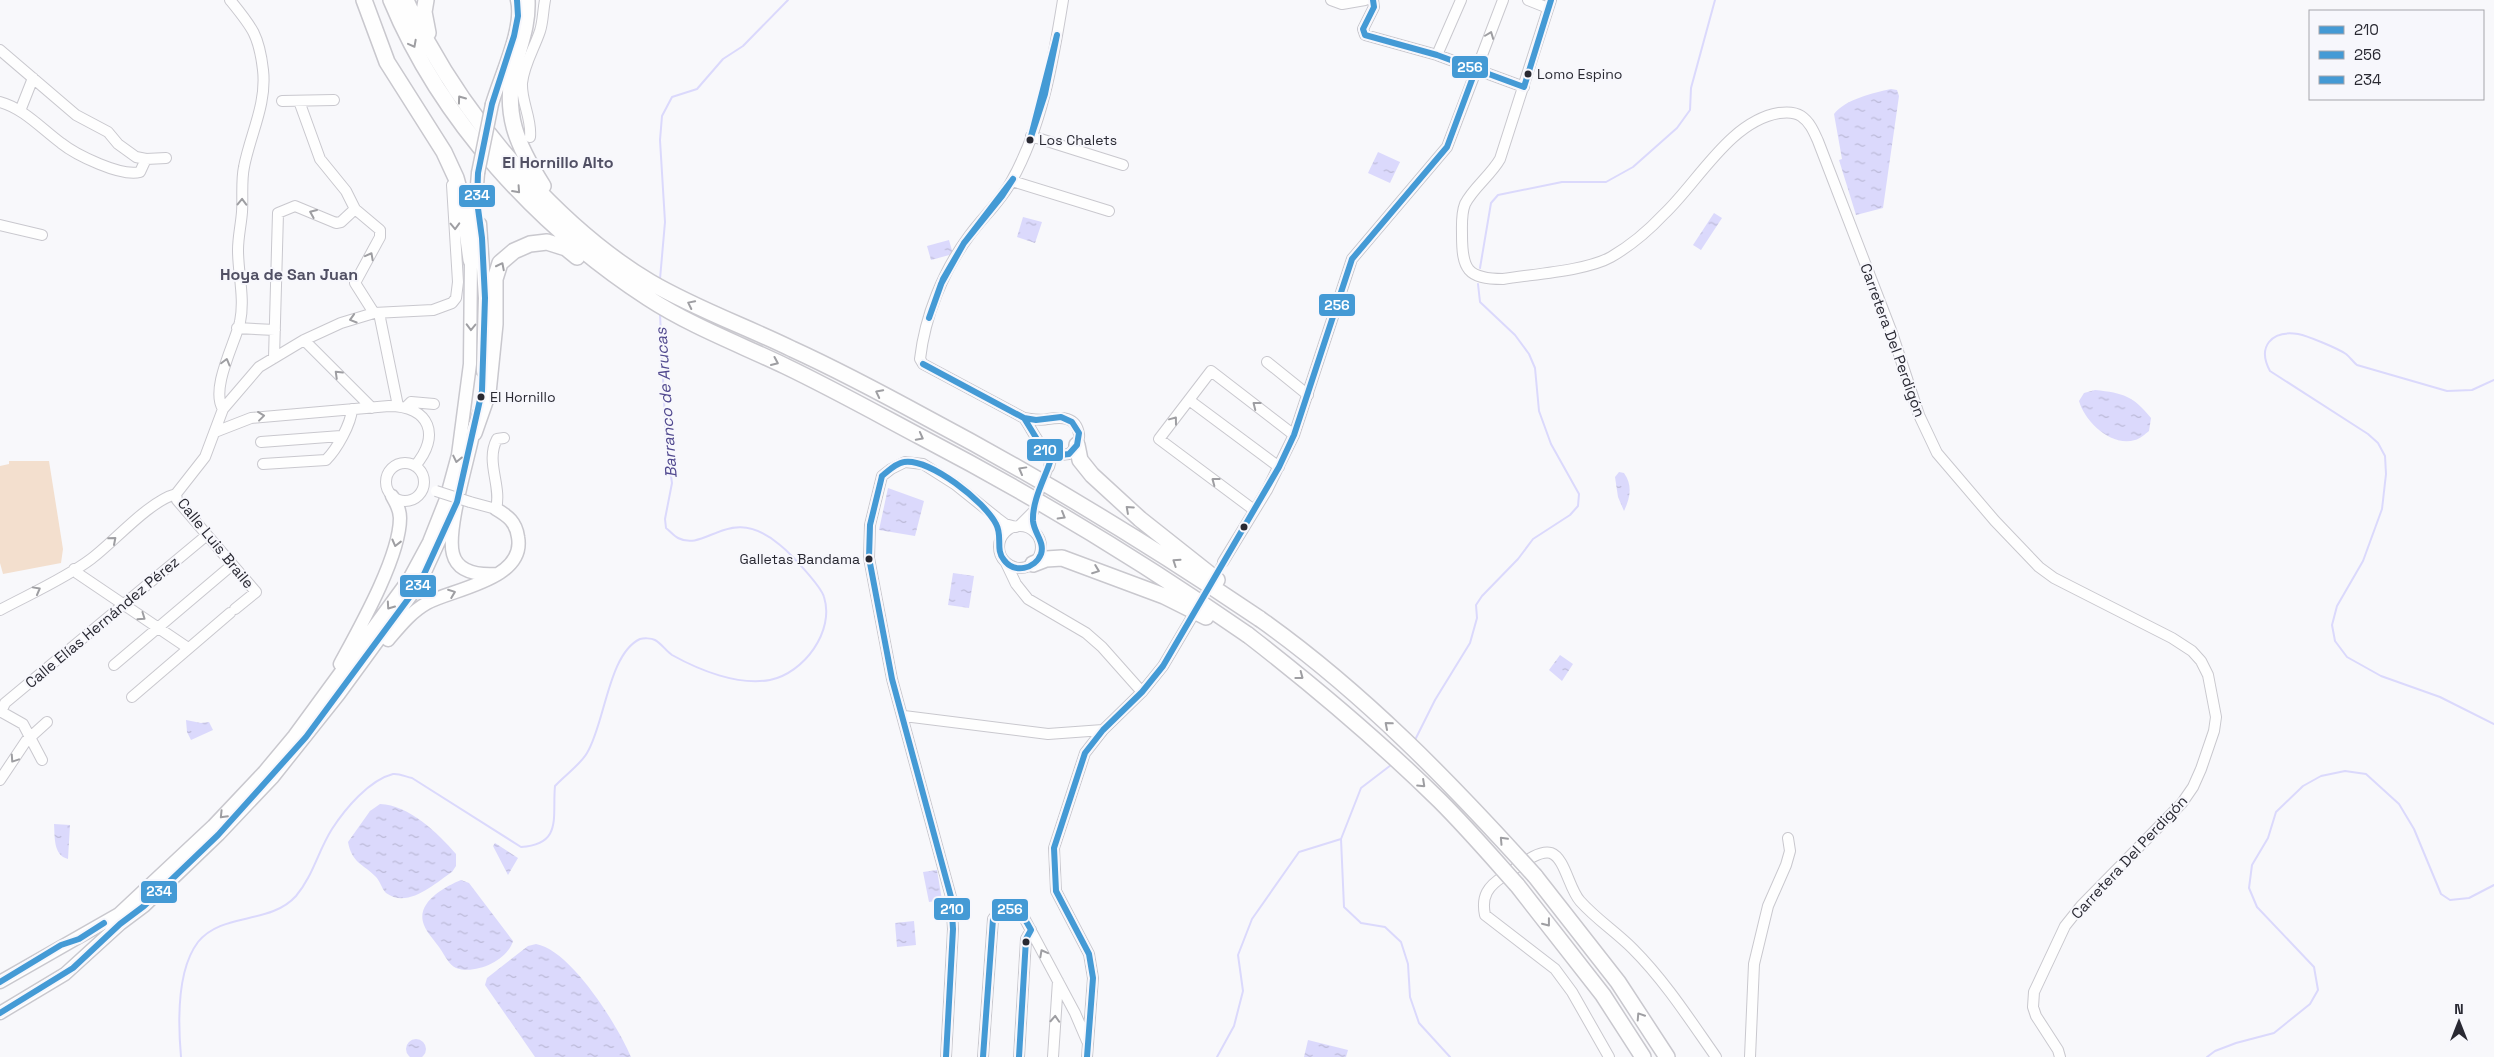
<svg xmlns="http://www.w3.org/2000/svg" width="2494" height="1057" font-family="'Space Grotesk',sans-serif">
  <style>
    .grass { fill: #f3dfce }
    .water { fill: url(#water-ripples) }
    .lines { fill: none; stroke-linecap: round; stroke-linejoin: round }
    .stream { stroke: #dbd9fc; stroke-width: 2 }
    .minor-tunnel { stroke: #cfcfd3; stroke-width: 10; stroke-dasharray: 10 5; stroke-linecap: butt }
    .minor-casing { stroke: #c9c8ce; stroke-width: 12 }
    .major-casing { stroke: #c9c8ce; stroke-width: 15 }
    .highway-casing { stroke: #c9c8ce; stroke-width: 18 }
    .minor { stroke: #fefefe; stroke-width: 10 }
    .major { stroke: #fefefe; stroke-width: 12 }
    .highway { stroke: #fefefe; stroke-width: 15 }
    .minor-bridge-casing { stroke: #c9c8ce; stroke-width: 12; stroke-linecap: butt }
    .major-bridge-casing { stroke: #c9c8ce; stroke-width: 15; stroke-linecap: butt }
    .highway-bridge-casing { stroke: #c9c8ce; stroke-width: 18; stroke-linecap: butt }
    .minor-bridge { stroke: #fefefe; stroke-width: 10 }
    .major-bridge { stroke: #fefefe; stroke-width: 12 }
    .highway-bridge { stroke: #fefefe; stroke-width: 15 }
    .bus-1-casing { stroke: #f7f7fc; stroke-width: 10 }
    .bus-2-casing { stroke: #f7f7fc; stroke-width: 10 }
    .bus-3-casing { stroke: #f7f7fc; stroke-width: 10 }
    .bus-1 { stroke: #449ad5; stroke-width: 6 }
    .bus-2 { stroke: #449ad5; stroke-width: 6 }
    .bus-3 { stroke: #449ad5; stroke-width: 6 }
    .oneway { stroke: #9e9ea2 }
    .bus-dot { fill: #292932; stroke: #f7f7fc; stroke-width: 2 }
    .labels { text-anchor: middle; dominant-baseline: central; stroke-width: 4; stroke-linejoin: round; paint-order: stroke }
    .bus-label { font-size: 14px; fill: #292932; stroke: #f7f7fc; text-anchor: start }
    .street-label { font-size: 15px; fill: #292932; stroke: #f7f7fc }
    .neighbourhood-label { font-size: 16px; font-weight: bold; fill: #515064; stroke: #f7f7fc }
    .water-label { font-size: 16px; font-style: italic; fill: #51498f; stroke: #f7f7fc }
    .line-badge { stroke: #f7f7fc; stroke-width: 2 }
    .badge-label { font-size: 14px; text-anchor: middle; font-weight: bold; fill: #fff }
  </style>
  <defs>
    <pattern id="water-ripples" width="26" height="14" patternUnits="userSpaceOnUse" patternTransform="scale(1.25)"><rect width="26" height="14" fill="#dbd9fc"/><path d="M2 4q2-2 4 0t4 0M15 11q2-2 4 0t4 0" fill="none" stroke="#bcbad8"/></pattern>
  </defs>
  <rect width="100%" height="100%" fill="#f8f8fb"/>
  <path class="grass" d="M 9,461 L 49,461 L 63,549 L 61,563 L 3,574 L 0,563 L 0,466 L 9,464 Z"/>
  <path class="water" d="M 1891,89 L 1897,90 L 1899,96 L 1883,208 L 1856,215 L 1839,160 L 1842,159 L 1834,114 C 1846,99 1873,93 1891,89 Z
    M 1378,152 L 1400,162 L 1390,183 L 1368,173 Z
    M 1714,213 L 1722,218 L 1701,250 L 1693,245 Z
    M 1023,217 L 1042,222 L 1035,243 L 1017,237 Z
    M 949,240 L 953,254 L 931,260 L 927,246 Z
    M 2095,390 C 2124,393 2133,396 2151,418 L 2149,431 C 2145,434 2140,439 2135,440 C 2111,447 2085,422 2079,401 L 2084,393 Z
    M 1619,472 L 1624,473 C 1633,485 1630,499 1624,511 L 1618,497 L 1615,477 Z
    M 888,488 L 924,501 L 915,536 L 879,530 Z
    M 953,573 L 974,576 L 969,608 L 948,605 Z
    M 1560,655 L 1573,664 L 1562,681 L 1549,670 Z
    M 186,720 L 201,723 L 209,722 L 213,730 L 191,740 L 187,732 Z
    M 380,804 C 409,805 438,833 456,854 L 456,866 L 452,872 C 434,884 408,909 386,893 C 382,889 380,881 376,877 C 362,863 352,863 348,842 L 370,811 Z
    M 54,824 L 70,825 L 68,859 C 53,855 55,837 54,824 Z
    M 495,843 L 518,858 L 508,875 L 493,846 Z
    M 937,870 L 942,900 L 929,902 L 923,872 Z
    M 461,880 L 469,883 L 513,941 C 507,961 475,975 456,968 C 449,965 444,954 439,947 C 435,941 427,933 424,925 C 415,903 444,887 461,880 Z
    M 914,921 L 916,945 L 897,947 L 895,923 Z
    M 536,944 C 571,950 618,1026 631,1057 L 535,1057 L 485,985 L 487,978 L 528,946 Z
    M406 1049a10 10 0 1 1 20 0a10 10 0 1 1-20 0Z
    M 1308,1040 L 1348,1050 L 1346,1057 L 1304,1057 Z"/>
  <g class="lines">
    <path class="stream" d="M 1480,268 L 1491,203 L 1498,195 L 1562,182 L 1606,182 L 1633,167 L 1677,128 L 1690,110 L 1691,88 L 1715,0
      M 660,279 L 665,222 L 660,140 L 662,116 L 672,97 L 697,89 L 723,59 L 743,46 L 788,0
      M 2494,380 L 2472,390 L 2447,391 L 2357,365 C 2353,362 2350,357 2346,354 C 2337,348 2308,336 2298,334 C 2271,330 2257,347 2270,371 L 2368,434 L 2378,443 L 2385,456 L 2386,474 L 2382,509 L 2363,561 L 2337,606 L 2332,625 L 2335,641 L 2347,657 L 2381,676 L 2440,697 L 2494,724
      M 1415,740 L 1435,700 L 1470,643 L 1477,618 L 1476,605 L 1482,596 L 1518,559 L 1533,539 L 1570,515 L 1578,506 L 1579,494 L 1551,444 L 1539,411 L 1535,368 L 1529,354 L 1515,335 L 1480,302 L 1478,284
      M 1391,765 L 1361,788 L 1341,839 L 1344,907 L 1361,923 L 1385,927 L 1401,942 L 1408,964 L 1410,997 L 1419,1023 L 1450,1057
      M 181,1057 C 178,1023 176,971 198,942 C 222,912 270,925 296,896 C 313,876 318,851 332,829 C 345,809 369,780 393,774 C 399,773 406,777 412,778 L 521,847 C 563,844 552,817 555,786 C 565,775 580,765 587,753 C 605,724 608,654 640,639 C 644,638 651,638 655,640 C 661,643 666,651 672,655 C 699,670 738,686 770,680 C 804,673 835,631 824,597 C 821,586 790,553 780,545 C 729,502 707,553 678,538 C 674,536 670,531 666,528 L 665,519 L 672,483 L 666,442 L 660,314
      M 1217,1057 L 1234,1026 L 1243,991 L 1238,955 L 1252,919 L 1299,852 L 1341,839
      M 2207,1057 L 2215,1051 L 2236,1043 L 2274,1033 L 2310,1004 L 2318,990 L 2314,967 L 2257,907 L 2249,888 L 2252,865 L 2268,838 L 2276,812 L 2303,786 L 2321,776 L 2345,771 L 2366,774 L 2399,804 L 2414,829 L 2441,894 L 2450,900 L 2469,898 L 2494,885"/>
    <path class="minor-tunnel" d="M 1035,507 L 1049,467
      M 1197,607 L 1223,562"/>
    <defs>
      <path id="minor" d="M 1331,0 L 1342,4 L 1365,0
        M 1373,0 L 1374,7 L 1363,29 L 1365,35 L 1437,55 L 1524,87
        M 1528,0 L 1548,8
        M 1551,0 L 1500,159 C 1491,175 1473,188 1465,204 C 1461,214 1462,225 1462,235 C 1462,269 1467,279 1503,279 C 1533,274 1586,271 1611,257 C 1630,246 1649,230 1664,214 C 1698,182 1730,121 1779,113 C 1786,112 1795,112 1801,116 C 1810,122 1814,132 1818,141 L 1892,333 L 1919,415 L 1937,453 L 1995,521 L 2039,567 L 2054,578 L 2172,638 L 2192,651 L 2201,661 L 2208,675 L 2216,717 L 2214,731 L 2201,769 L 2193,787 L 2182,803 L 2081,906 L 2065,926 L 2034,992 L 2033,1007 L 2036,1016 L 2058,1050 L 2060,1057
        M 0,50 L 76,115 L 108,132 L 118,144 L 136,157 L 146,159 L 166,158
        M 1437,55 L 1461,0
        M 282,101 L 334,100
        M 299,101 L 320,159 L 346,191 L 355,209 L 380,230 L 380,237 L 355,283 L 374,313
        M 0,102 C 23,108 42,129 61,143 C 76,155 121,177 140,172 L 146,159
        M 20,111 L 33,78
        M 1031,136 L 1123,165
        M 530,137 C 532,118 521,102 522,83 C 524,64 534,49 540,31 C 543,22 543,10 545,0
        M 1012,181 L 1109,211
        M 0,225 L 42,235
        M 379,313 L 398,406
        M 237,328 L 275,330
        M 304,340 L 372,408
        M 274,358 L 278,213 L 295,206 L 336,223 L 341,222 L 355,209
        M 1267,362 L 1308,395
        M 1189,400 L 1279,467
        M 406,407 L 411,402 L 434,404
        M 223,409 C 210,389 235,343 240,322 C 245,298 238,274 238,250 C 238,237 241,225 242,212 C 243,198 241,181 244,167 C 250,135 267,104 263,70 C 259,35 252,27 230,0
        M 1024,418 C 1032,429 1040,449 1052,456 L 1069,454 C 1075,449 1080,442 1079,434 C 1076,416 1061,417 1048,419 C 1040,421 1032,419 1024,418 L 923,364 L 920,359 C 925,316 943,271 969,236 C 982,218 1000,202 1011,182 C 1042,127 1053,62 1063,0
        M 215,432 L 251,418 L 389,406 C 430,406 441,436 415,466
        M 261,442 L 341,436
        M386 482a19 19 0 1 1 38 0a19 19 0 1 1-38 0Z
        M 263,464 L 326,460 C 337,449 351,424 352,409
        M 1049,467 L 1052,456
        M 176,494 L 205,457 L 223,409 L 259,367 L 304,340 L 341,323 L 374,313 L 433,310 L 452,303 L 456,298 L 458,282 L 452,185
        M 176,494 L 177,500 L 256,592 L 235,609
        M 470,502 L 496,509 C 502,485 485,462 497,439 L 504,438
        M 1254,510 L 1159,439 L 1211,371 L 1294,435
        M999 547a21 21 0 1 1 42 0a21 21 0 1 1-42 0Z
        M 1019,526 L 1033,512
        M 1223,562 L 1267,490 L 1294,435 L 1352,259 L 1447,147 L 1503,0
        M 1006,563 L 1016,584 L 1028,599 L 1086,633 L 1102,647 L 1142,692
        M 74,569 L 77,573 L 188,648
        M 0,610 C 28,595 66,578 91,559 C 114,542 149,501 176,494
        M 114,665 L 232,565
        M 132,697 L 230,613
        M 0,711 L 23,724 L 42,760
        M 1,712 L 5,703 L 207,535
        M 904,716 L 1048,734 L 1103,730
        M 0,780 L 26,741 L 47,722
        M 946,1057 L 953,929 L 951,897 L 892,679 L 869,558 L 870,525 L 882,476 L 891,469 L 905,462 L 923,464 L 956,485 L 997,518 L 1005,524 L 1016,527
        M 983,1057 L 993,919 L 1000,910 L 1011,908 L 1021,912 L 1075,1013 L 1087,1041
        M 1019,1057 L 1026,939 L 1031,930
        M 1053,1057 L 1058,981
        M 1087,1057 L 1093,978 L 1089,954 L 1056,891 L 1054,848 L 1085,753 L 1103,730 L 1142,692 L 1163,666 L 1192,617
        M 1609,1057 L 1572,992 L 1555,969 L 1485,915 C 1481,896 1488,886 1504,876 C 1516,869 1537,849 1551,853 C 1565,858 1569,889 1580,901 C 1596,919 1616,932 1633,949 C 1665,981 1690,1020 1716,1057
        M 1750,1057 L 1754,964 L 1768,906 L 1786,865 L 1790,851 L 1788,838"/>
      <path id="major" d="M 492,104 C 500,76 524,28 517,0
        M 480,224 L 485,298 L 483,371
        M 475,425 C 470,454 446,529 453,554 C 458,574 481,575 497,574
        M 388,640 C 400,626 411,612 427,603 C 452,589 526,580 518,537 C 516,522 508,516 496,509
        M 340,664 C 359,629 400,557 400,518 C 400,509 396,503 392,496
        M 0,982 L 119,914 L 213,826 L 264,772 L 294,736 L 409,579 L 429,542 L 446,499 L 458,455 L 470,364 L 471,260 L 478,173
        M 0,1013 L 65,974 L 120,924 L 144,906 L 218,835 L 273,777 L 339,694 L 420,583 L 457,502"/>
      <path id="highway" d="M 364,0 L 387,62 L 444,152 L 456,178 L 463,203 L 471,260
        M 391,0 C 441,121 539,227 648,298 C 691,326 739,344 785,366 C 831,388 876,413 921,437 C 1034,496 1143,562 1248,635
        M 406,0 C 412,15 420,29 428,43 C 477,132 563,230 650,282 C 696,309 745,326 792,349 C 838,370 883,394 927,418 C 1042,479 1152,546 1260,619
        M 426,0 L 424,12 L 428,33
        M 527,0 C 528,24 521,41 515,64 C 502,113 517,145 543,186
        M 474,433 L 488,393 L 495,324 L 495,279 L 500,263 L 514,251 L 530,244 L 547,242 L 566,248 L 577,257
        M 1077,445 L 1080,460 L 1092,475 L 1140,519 L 1217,580
        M 1033,564 L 1046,559 L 1062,558 L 1164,596 L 1206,617
        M 1535,876 L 1618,982 L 1667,1057
        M 1517,885 L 1603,995 L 1643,1057"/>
    </defs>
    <use href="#minor" class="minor-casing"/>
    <use href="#major" class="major-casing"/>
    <use href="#highway" class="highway-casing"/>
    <use href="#minor" class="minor"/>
    <use href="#major" class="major"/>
    <use href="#highway" class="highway"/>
    <defs>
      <path id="minor-bridge" d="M 436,491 L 470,502"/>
      <path id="major-bridge" d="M 478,173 L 492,104"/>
      <path id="highway-bridge" d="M 1260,619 C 1363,692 1451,783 1535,876
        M 1248,635 C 1315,687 1380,742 1440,801 C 1467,828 1492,857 1517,885"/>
    </defs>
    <use href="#minor-bridge" class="minor-bridge-casing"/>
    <use href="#major-bridge" class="major-bridge-casing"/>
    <use href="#highway-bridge" class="highway-bridge-casing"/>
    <use href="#minor-bridge" class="minor-bridge"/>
    <use href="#major-bridge" class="major-bridge"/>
    <use href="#highway-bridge" class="highway-bridge"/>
    <defs>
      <path id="bus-1" d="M 1030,140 L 1057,35
        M 1030,140 L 1045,94 L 1057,35
        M 964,243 L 1013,179
        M 964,243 L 1002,196 L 1013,179
        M 929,318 L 943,279 L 964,243
        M 929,318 L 941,284 L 964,243
        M 923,364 L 1024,418
        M 1061,417 L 1072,422 L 1079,433 L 1077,445 L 1069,454 L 1052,456 L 1043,449 L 1024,418 L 1036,420 Z
        M 882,476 L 870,525 L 869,558 L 892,679 L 951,897 L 953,929 L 946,1057
        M 882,476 C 888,471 896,463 904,462 C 930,458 985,502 996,524 C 1003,536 995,550 1004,560 C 1014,574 1035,569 1041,554 C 1045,542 1034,533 1033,521 C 1032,499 1046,477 1052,456"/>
      <path id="bus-2" d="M 1373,0 L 1374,7 L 1363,29 L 1365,35 L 1437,55 L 1524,87 L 1551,0
        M 983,1057 L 993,919 L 1000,910 C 1019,907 1023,915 1031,930 L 1026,939 L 1019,1057
        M 1087,1057 L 1093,978 L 1089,954 L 1056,891 L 1054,848 L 1085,753 L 1103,730 L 1142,692 L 1163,666 L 1279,467 L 1294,435 L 1352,259 L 1447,147 L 1476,69"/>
      <path id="bus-3" d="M 0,982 L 61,945 L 79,939 L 104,923
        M 0,1013 L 73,968 L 120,924 L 144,906 L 218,835 L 306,737 L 420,583 L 457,502 L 482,391 L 485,298 L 482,238 L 477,201 L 478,173 L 492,104 L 514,36 L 518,16 L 517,0"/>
    </defs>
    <use href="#bus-1" class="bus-1-casing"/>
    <use href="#bus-2" class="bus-2-casing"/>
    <use href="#bus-3" class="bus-3-casing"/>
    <use href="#bus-1" class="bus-1"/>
    <use href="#bus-2" class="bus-2"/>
    <use href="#bus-3" class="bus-3"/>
  </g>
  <defs><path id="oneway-chevron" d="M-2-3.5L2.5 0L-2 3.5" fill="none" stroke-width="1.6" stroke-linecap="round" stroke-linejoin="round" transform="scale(1.25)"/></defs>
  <g class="oneway">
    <use href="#oneway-chevron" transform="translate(1490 35) rotate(-69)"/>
    <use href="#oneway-chevron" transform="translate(413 44) rotate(62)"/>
    <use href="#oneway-chevron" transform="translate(461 99) rotate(-126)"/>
    <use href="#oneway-chevron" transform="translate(517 190) rotate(48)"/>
    <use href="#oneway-chevron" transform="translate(242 202) rotate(-89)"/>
    <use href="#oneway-chevron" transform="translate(313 213) rotate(-157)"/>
    <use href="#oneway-chevron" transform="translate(455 226) rotate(88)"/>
    <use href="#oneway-chevron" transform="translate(370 256) rotate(-62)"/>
    <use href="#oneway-chevron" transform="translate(501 266) rotate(-63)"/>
    <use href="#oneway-chevron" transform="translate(691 304) rotate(-154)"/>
    <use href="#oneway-chevron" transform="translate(353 319) rotate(163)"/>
    <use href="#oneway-chevron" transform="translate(471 327) rotate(91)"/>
    <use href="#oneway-chevron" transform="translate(226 362) rotate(-75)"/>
    <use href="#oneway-chevron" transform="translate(775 362) rotate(24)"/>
    <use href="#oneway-chevron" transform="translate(338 374) rotate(-136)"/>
    <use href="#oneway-chevron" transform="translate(879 393) rotate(-153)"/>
    <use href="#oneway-chevron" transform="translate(1256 405) rotate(-142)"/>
    <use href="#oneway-chevron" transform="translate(261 416) rotate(-7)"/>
    <use href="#oneway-chevron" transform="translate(1174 420) rotate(-53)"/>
    <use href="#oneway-chevron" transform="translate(920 437) rotate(28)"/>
    <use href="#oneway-chevron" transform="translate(457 459) rotate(102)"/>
    <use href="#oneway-chevron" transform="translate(1022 470) rotate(-151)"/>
    <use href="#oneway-chevron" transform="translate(1215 481) rotate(-143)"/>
    <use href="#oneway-chevron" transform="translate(1129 509) rotate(-138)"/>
    <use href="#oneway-chevron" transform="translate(1062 516) rotate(30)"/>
    <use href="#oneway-chevron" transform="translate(113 540) rotate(-41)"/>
    <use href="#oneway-chevron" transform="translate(396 543) rotate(104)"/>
    <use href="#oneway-chevron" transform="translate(1176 562) rotate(-146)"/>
    <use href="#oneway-chevron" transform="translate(1096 570) rotate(21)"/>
    <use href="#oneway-chevron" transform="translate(37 590) rotate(-29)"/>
    <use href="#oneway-chevron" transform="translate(452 593) rotate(-21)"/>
    <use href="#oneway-chevron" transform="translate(390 606) rotate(125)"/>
    <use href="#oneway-chevron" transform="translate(142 617) rotate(35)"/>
    <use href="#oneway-chevron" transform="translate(1300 676) rotate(37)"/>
    <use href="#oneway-chevron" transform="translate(1388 725) rotate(-139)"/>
    <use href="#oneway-chevron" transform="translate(14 759) rotate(124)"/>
    <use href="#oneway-chevron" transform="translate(1422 784) rotate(43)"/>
    <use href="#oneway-chevron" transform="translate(223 815) rotate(134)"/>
    <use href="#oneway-chevron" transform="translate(1503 840) rotate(-133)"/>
    <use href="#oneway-chevron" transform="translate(1547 923) rotate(52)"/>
    <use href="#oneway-chevron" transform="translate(1043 953) rotate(-118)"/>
    <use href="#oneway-chevron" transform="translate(1640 1016) rotate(-123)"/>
    <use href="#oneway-chevron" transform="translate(1055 1019) rotate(-87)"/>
  </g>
  <g class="bus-dot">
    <circle cx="1528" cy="74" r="4.5"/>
    <circle cx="1030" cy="140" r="4.5"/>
    <circle cx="481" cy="397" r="4.5"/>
    <circle cx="1244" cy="527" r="4.5"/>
    <circle cx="869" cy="559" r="4.5"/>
    <circle cx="1026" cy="942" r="4.5"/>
  </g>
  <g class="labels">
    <g class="bus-label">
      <text x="1537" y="74">Lomo Espino</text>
      <text x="1039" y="140">Los Chalets</text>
      <text x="490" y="397">El Hornillo</text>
      <text x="860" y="559" text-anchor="end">Galletas Bandama</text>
    </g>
    <g class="street-label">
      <text transform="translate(1893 340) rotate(70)">Carretera Del Perdigón</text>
      <text transform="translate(216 543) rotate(51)">Calle Luis Braile</text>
      <text transform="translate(102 622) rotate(-40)">Calle Elías Hernández Pérez</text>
      <text transform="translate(2129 857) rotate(-47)">Carretera Del Perdigón</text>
    </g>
    <g class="neighbourhood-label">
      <text x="558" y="162">El Hornillo Alto</text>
      <text x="289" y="274">Hoya de San Juan</text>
    </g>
    <g class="water-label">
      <text transform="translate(666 403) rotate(-94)">Barranco de Arucas</text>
    </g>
  </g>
  <g class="line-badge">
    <rect x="1451" y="55" width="38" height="24" rx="5" fill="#449ad5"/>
    <rect x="458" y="184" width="38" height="24" rx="5" fill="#449ad5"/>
    <rect x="1318" y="293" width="38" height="24" rx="5" fill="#449ad5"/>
    <rect x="1026" y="438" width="38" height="24" rx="5" fill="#449ad5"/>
    <rect x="399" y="574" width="38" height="24" rx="5" fill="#449ad5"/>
    <rect x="140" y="880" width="38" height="24" rx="5" fill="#449ad5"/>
    <rect x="933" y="897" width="38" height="24" rx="5" fill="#449ad5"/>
    <rect x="991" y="898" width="38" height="24" rx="5" fill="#449ad5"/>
  </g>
  <g class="badge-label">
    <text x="1470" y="72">256</text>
    <text x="477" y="200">234</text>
    <text x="1337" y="310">256</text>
    <text x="1045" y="455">210</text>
    <text x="418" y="590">234</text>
    <text x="159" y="896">234</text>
    <text x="952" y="914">210</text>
    <text x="1010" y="914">256</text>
  </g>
  <rect x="2309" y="10" width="175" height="90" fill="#f7f7fc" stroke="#a5a5ab"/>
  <rect x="2319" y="26" width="25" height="8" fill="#449ad5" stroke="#a5a5ab"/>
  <text x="2354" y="35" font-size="15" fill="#292932">210</text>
  <rect x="2319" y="51" width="25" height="8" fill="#449ad5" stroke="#a5a5ab"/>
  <text x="2354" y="60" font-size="15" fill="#292932">256</text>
  <rect x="2319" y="76" width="25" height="8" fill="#449ad5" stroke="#a5a5ab"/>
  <text x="2354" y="85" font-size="15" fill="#292932">234</text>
  <g transform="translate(2459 1022)" stroke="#f7f7fc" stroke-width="4" paint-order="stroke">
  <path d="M0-4L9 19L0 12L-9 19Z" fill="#292932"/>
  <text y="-8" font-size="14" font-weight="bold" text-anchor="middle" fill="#292932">N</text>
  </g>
</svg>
